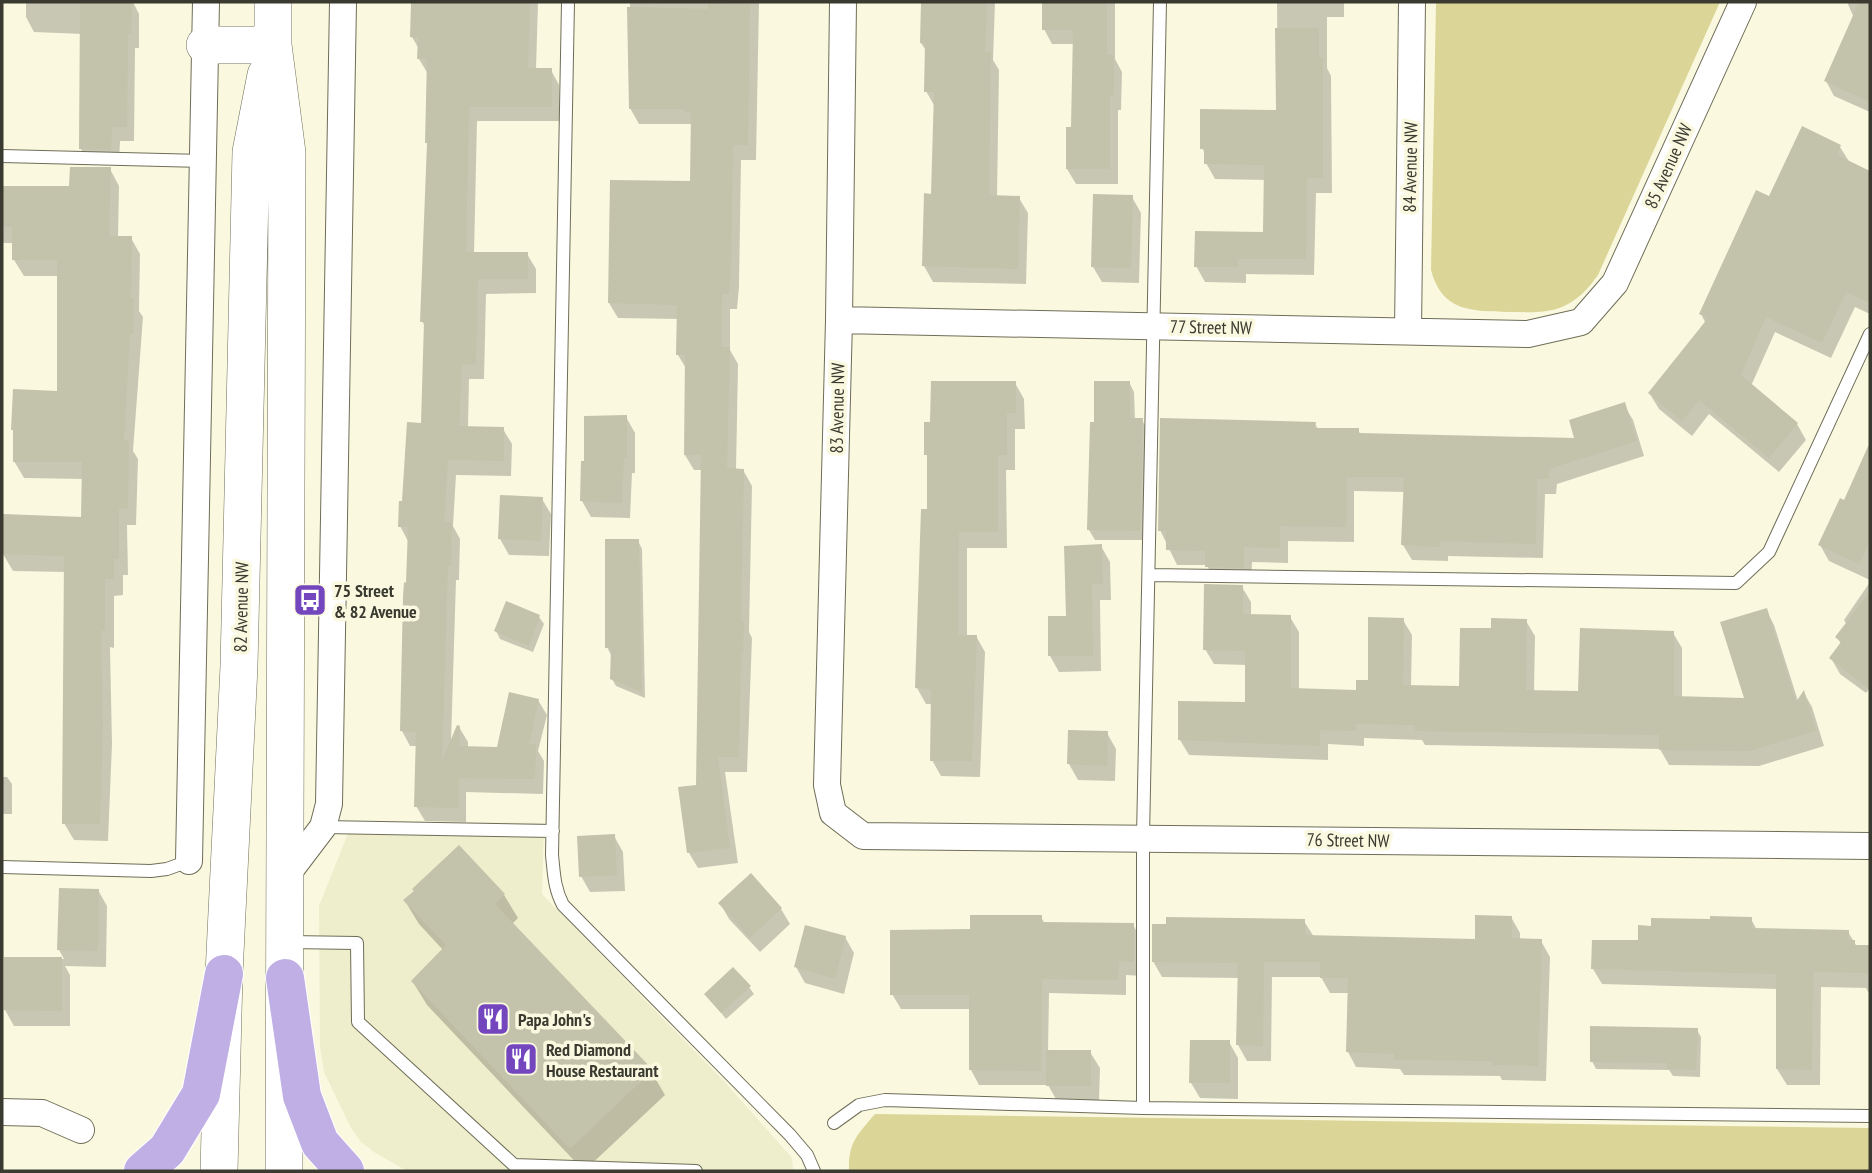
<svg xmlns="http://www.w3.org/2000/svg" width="1872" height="1173" font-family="'PT Sans Narrow',sans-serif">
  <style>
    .built { fill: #eeedcc }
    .green { fill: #dbd697 }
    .shadow { fill: #0003 }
    .building { fill: #c3c2aa }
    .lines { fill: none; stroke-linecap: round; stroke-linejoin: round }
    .lane-casing { stroke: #6f6d58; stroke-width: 14 }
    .street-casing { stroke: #6f6d58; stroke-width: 28 }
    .secondary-casing { stroke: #6f6d58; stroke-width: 38 }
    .primary-casing { stroke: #fff; stroke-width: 40 }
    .lane { stroke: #fff; stroke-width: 12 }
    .street { stroke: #fff; stroke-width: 26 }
    .secondary { stroke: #fff; stroke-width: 37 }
    .primary { stroke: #bfafe4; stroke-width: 38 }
    .labels { text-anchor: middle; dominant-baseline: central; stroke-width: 7; stroke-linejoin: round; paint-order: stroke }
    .street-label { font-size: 18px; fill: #3a3a30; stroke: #faf9e0 }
    .poi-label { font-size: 18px; font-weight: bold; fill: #3a3a30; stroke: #faf9e0; text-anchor: start }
  </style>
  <rect width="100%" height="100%" fill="#faf9e0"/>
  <path class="built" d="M 353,821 L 544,823 L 542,894 L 723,1080 L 792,1158 L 793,1171 L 407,1171 L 374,1152 L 361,1142 L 351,1128 L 324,1072 L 320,1047 L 319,906 Z"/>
  <path class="green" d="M 1436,2 L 1720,2 L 1598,275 C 1588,289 1578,300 1562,307 C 1545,314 1526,312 1508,312 C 1472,311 1442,312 1431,270 Z
    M 875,1114 L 1870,1128 L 1870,1171 L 849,1171 C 848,1143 857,1135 875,1114 Z"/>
  <path class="shadow" d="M 26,2 L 133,2 L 139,14 L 139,48 L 135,48 L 134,141 L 120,141 L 119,164 L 89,163 L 81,149 L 82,34 L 34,32 L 26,17 Z
    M 413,2 L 538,2 L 536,70 L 551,70 L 559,85 L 559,121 L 477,121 L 474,254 L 527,254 L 536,269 L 536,293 L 486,294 L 484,379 L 469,379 L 468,428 L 503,429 L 512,444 L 511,476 L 456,475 L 453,526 L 460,539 L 459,580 L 456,580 L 451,743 L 459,727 L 468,742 L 468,748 L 498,748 L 538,700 L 547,715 L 538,751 L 544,761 L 543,794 L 466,792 L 466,822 L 425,821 L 416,806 L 418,746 L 410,746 L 402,731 L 409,543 L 400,526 L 422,425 L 426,328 L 422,321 L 429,146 L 427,143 L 428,74 L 419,59 L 419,49 L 412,37 Z
    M 630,2 L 759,2 L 756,160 L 741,160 L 739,287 L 737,309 L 730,309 L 730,350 L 738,364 L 736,470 L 743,470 L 752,486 L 749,632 L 752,638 L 747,772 L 725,772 L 738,863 L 698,868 L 689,853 L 697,786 L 703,470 L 694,470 L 685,455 L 687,370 L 678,355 L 679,319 L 618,318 L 609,303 L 691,183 L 692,124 L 639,124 L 630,108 Z
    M 922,2 L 995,2 L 993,60 L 999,70 L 997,197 L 1019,198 L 1028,213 L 1026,284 L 933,282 L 924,266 L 933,195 L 935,107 L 926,91 L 927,52 L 921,43 Z
    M 1044,2 L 1115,2 L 1115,59 L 1122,72 L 1121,110 L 1118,110 L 1118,184 L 1076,184 L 1067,169 L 1073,129 L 1074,44 L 1052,44 L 1044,29 Z
    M 1277,2 L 1344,2 L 1344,17 L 1327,17 L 1327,68 L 1331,76 L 1332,193 L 1316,193 L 1314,275 L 1246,274 L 1246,283 L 1205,282 L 1196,266 L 1265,234 L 1266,180 L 1215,179 L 1206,163 L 1206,155 L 1202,148 L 1278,112 Z
    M 1847,2 L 1870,2 L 1870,112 L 1834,96 L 1826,81 L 1854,18 Z
    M 1840,147 L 1850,163 L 1870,173 L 1870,314 L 1855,307 L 1831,358 L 1775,332 L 1751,386 L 1797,424 L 1806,440 L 1779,472 L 1709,414 L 1692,436 L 1659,409 L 1650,394 L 1706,324 L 1701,314 L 1770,198 Z
    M 110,169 L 119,186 L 118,237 L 131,238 L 140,254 L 139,311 L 143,317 L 133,451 L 138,459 L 136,525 L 127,525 L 128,575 L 123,575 L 123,595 L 114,596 L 114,648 L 110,647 L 112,744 L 108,841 L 74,840 L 64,823 L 66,572 L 13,571 L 3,554 L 82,519 L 83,479 L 24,478 L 14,461 L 58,393 L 59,276 L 24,276 L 14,260 L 14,243 L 4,243 L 2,240 L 2,187 L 71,188 Z
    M 1132,197 L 1141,213 L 1139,283 L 1102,282 L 1093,267 Z
    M 1129,382 L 1134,392 L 1135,420 L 1142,420 L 1147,429 L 1145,540 L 1095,540 L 1089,530 L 1092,424 L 1096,424 Z
    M 1015,383 L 1024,399 L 1025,429 L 1015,429 L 1015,470 L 1006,470 L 1007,548 L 967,548 L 967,636 L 976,636 L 985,652 L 980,777 L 941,776 L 932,760 L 933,704 L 926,704 L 917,688 L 929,510 L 929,459 L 926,454 L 932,424 Z
    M 1624,405 L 1633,420 L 1644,456 L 1557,484 L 1556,494 L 1545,494 L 1543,558 L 1448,556 L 1448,561 L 1412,560 L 1403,545 L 1405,492 L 1354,491 L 1354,542 L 1288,541 L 1288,563 L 1252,562 L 1251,582 L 1215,582 L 1207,565 L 1177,565 L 1160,530 L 1315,424 L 1318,429 L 1358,430 L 1361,435 L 1577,439 Z
    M 626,417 L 635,433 L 635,473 L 632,473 L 630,518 L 591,517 L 582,501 Z
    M 1870,456 L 1870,580 L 1829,561 L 1820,545 Z
    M 542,499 L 551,514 L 549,556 L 509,555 L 500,539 Z
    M 638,541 L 642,549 L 645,698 L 616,686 L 612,679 L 611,655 L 607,647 Z
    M 1101,546 L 1110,562 L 1111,600 L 1100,600 L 1101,671 L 1059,672 L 1050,656 Z
    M 1870,582 L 1870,688 L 1866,693 L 1840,674 L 1831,658 L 1841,644 L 1837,637 L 1847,625 L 1844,620 Z
    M 1242,587 L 1251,602 L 1251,616 L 1290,617 L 1299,632 L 1299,690 L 1357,692 L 1370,682 L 1403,620 L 1412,635 L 1411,687 L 1461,688 L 1493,630 L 1526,621 L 1535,636 L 1534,692 L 1580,693 L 1673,633 L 1682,648 L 1682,698 L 1747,699 L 1766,610 L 1774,625 L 1798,701 L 1804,693 L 1812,707 L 1824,746 L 1759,766 L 1669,765 L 1660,749 L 1425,745 L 1422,740 L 1364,738 L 1364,746 L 1328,744 L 1328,760 L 1189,755 L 1180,740 L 1247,704 L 1247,665 L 1214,664 L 1205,649 Z
    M 539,617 L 544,624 L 533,652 L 500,639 L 496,631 Z
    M 1107,733 L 1116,749 L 1115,781 L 1078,780 L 1069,764 Z
    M 2,777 L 7,777 L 12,784 L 12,814 L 2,814 Z
    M 614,836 L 623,852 L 625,891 L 590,892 L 581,876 Z
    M 98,890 L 107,906 L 106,967 L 65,966 L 70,975 L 70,1026 L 14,1026 L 5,1010 L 6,958 L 64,959 L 59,950 Z
    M 504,895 L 518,918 L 512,924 L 651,1071 L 665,1095 L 584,1171 L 427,1005 L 413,982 L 443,950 L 419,924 L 405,901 Z
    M 720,903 L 781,909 L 790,924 L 760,952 L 729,919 Z
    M 1041,917 L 1045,924 L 1133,925 L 1142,940 L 1142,976 L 1126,975 L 1126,995 L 1049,993 L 1048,1052 L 1090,1052 L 1100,1068 L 1099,1102 L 1057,1101 L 1048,1085 L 979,1085 L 971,1070 L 971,1009 L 901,1009 L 892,994 L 972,930 Z
    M 1511,917 L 1520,933 L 1520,940 L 1541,941 L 1550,957 L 1546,1081 L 1502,1080 L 1500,1076 L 1404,1075 L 1400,1069 L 1356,1067 L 1348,1052 L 1349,993 L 1330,993 L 1321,977 L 1272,977 L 1271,1061 L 1247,1061 L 1238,1045 L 1239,978 L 1162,977 L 1153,961 L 1304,921 L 1314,937 L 1477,940 Z
    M 1751,919 L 1757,930 L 1848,932 L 1856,945 L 1870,945 L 1870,995 L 1866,988 L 1821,987 L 1820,1085 L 1787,1085 L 1777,1069 L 1778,989 L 1602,984 L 1593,969 L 1639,941 Z
    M 845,937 L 854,953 L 844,994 L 805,983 L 796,967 Z
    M 749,987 L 754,994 L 726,1019 L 706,994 Z
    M 1697,1030 L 1701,1037 L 1700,1077 L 1673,1076 L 1669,1070 L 1596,1069 L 1592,1061 Z
    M 1229,1042 L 1238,1058 L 1238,1099 L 1200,1098 L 1191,1083 Z"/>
  <path class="building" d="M 80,2 L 132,2 L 131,34 L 128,34 L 127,127 L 112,127 L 111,150 L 79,149 Z
    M 411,2 L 530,2 L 528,68 L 552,68 L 552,107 L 469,107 L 466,252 L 528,252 L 528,279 L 478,279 L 476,364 L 462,365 L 459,426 L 504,427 L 504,461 L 448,460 L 444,522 L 452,522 L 451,566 L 448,565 L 442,761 L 457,725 L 460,726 L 459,746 L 497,747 L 509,692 L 539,699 L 529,744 L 536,744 L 535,779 L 459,778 L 458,808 L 414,807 L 416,732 L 400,731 L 403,597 L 404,582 L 406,583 L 408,527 L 398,527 L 399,501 L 402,501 L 407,422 L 421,423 L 424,322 L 420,322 L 427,143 L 425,143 L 427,59 L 417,59 L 418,38 L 410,37 Z
    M 921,2 L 987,2 L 985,52 L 991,52 L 989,195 L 1020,196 L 1018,269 L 922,266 L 924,193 L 931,194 L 934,92 L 924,92 L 925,43 L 920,43 Z
    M 1042,2 L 1107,2 L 1107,55 L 1114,55 L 1114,95 L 1110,95 L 1110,169 L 1066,169 L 1066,127 L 1071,127 L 1073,30 L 1042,30 Z
    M 1859,2 L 1870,2 L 1870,102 L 1824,81 Z
    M 708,3 L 750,4 L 748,145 L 733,145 L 731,271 L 729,294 L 722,294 L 721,347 L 730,347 L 727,468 L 744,469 L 741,621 L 744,621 L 743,653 L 741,653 L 739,757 L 718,757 L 730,848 L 687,853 L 678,787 L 696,785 L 701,455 L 684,455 L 685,355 L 676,355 L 677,305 L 608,303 L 610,180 L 690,181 L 691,112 L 684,112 L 684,109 L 629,109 L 627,7 L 708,9 Z
    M 1275,28 L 1319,28 L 1319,58 L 1323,58 L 1323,178 L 1307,178 L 1306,259 L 1238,259 L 1238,267 L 1194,267 L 1195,231 L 1263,232 L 1264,165 L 1204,164 L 1204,149 L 1200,149 L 1200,109 L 1276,110 Z
    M 1802,126 L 1841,145 L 1837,155 L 1870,171 L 1870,303 L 1846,292 L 1822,343 L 1766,317 L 1741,375 L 1798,423 L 1769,458 L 1699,400 L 1682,421 L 1648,393 L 1708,318 L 1699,314 L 1756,190 L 1769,196 Z
    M 70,167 L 111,167 L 109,236 L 132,236 L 131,298 L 134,298 L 133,334 L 130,334 L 124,440 L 129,441 L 128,509 L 119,508 L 119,559 L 114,559 L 114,579 L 105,579 L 105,631 L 101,631 L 103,726 L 100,824 L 62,824 L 64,556 L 2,554 L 3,514 L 81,517 L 82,462 L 13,462 L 13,430 L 11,430 L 13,389 L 57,391 L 57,260 L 12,260 L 12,227 L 2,227 L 2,186 L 69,186 Z
    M 1093,194 L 1133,195 L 1131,268 L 1091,267 Z
    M 931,381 L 1016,381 L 1016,413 L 1007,413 L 1007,455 L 998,455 L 998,532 L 959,532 L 958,635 L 977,635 L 972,761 L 930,761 L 931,689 L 915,688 L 921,509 L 927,509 L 927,455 L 924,455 L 924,422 L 930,422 Z
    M 1094,381 L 1130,381 L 1130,418 L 1143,418 L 1140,531 L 1087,530 L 1090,422 L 1094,422 Z
    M 1625,402 L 1637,441 L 1549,469 L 1549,479 L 1537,479 L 1536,544 L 1440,541 L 1440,547 L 1401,545 L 1404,477 L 1347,477 L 1346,527 L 1280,526 L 1280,548 L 1244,547 L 1244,568 L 1205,567 L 1205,551 L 1166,550 L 1166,531 L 1158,531 L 1160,418 L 1316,422 L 1315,428 L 1359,428 L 1359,433 L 1574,438 L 1569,420 Z
    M 627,415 L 627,458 L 624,458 L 622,503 L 580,501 L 581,461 L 584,461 L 584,416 Z
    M 1870,442 L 1870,540 L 1859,564 L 1818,545 L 1840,498 L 1844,500 Z
    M 500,495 L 543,497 L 541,541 L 498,539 Z
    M 605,539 L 639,539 L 642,692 L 610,679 L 611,648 L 605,648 Z
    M 1102,544 L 1103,584 L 1092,584 L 1093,656 L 1048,656 L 1048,616 L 1066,616 L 1064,546 Z
    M 1204,584 L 1243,585 L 1243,614 L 1291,615 L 1291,688 L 1356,690 L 1356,680 L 1368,680 L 1368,617 L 1404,618 L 1403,685 L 1459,686 L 1460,628 L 1491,628 L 1491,618 L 1527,619 L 1526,690 L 1578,691 L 1580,628 L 1674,631 L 1674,696 L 1744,698 L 1720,622 L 1767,608 L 1796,702 L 1804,690 L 1816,731 L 1749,751 L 1659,750 L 1659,735 L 1415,731 L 1415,725 L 1356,724 L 1356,731 L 1320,730 L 1320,746 L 1178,740 L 1178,701 L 1245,702 L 1245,651 L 1203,650 Z
    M 1870,592 L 1870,690 L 1829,658 L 1841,642 L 1835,637 Z
    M 506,601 L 540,615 L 529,646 L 494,631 Z
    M 1068,730 L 1108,731 L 1107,766 L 1067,764 Z
    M 615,834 L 617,875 L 579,877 L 577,836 Z
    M 459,845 L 505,894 L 495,904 L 653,1070 L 570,1149 L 411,981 L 446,945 L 403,900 L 414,891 L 412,889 Z
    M 751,873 L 782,908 L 750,938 L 718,903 Z
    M 59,888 L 99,889 L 98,951 L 57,950 Z
    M 970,915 L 1042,915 L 1042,922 L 1134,923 L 1134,962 L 1119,961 L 1118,980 L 1042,979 L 1041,1071 L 969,1070 L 969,995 L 890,995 L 890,930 L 970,929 Z
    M 1475,915 L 1512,916 L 1512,938 L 1542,939 L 1538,1066 L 1492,1065 L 1492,1061 L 1394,1060 L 1394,1054 L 1346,1052 L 1348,978 L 1320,978 L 1320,962 L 1264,962 L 1263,1046 L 1236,1045 L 1238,963 L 1152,962 L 1152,924 L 1166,924 L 1166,917 L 1305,919 L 1305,935 L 1475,939 Z
    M 1710,916 L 1752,917 L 1752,928 L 1849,930 L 1849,940 L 1855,940 L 1855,945 L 1870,945 L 1870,973 L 1813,972 L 1812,1070 L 1776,1069 L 1776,974 L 1591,969 L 1592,940 L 1638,940 L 1638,925 L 1651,926 L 1651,918 L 1710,919 Z
    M 805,925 L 846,936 L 835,979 L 794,967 Z
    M 4,957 L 62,957 L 62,1011 L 4,1010 Z
    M 733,967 L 751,986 L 721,1013 L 704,994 Z
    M 1590,1026 L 1698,1028 L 1696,1070 L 1667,1069 L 1667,1063 L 1590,1062 Z
    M 1190,1040 L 1230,1040 L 1230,1083 L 1189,1083 Z
    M 1046,1050 L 1091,1050 L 1091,1086 L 1046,1086 Z"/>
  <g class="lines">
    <defs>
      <path id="lane" d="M 568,2 L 552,855 C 554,873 554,888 563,905 L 790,1135 L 807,1155 L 814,1171
        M 2,156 L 203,161
        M 1149,575 L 1736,583 L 1769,552 L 1870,334
        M 323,827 L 553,831
        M 2,867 L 151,871 L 167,869 L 189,861
        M 289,942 L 357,943 L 358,1022 L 514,1165 L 696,1171
        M 1143,1108 L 1143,837 L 1160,2
        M 834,1123 L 859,1105 L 885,1100 L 1143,1108 L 1870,1116"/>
      <path id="street" d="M 843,2 L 839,320 L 827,785 L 833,813 L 863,836 L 1870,846
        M 839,320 L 1528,334 L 1581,322 L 1615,283 L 1743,2
        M 1408,331 L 1412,2
        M 189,861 L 206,2
        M 285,877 L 323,827 L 329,804 L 343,2
        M 2,1112 L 42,1113 L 81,1130"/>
      <path id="secondary" d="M 273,2 L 273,45 L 287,153 L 284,1171
        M 205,45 L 273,45
        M 219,1171 L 224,974 L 239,666 L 251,152 L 266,75"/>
      <path id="primary" d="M 285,978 L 302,1096 L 320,1143 L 345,1171
        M 143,1171 L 167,1150 L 201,1094 L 224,974"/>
    </defs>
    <use href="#lane" class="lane-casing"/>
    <use href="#street" class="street-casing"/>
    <use href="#secondary" class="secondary-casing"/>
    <use href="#primary" class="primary-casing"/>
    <use href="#lane" class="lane"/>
    <use href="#street" class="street"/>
    <use href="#secondary" class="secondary"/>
    <use href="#primary" class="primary"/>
  </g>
  <defs>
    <symbol id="bus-square" viewBox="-11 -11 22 22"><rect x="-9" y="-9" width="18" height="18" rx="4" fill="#7346be" stroke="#faf9e0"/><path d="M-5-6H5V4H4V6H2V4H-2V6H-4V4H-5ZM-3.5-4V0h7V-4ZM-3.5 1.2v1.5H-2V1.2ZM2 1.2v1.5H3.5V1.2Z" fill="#fff"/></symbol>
    <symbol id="restaurant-square" viewBox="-11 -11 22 22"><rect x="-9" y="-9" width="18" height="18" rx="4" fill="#7346be" stroke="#faf9e0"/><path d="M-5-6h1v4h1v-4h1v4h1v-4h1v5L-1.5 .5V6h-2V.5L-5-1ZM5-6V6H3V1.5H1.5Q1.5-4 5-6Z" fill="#fff"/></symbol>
  </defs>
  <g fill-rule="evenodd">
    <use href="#bus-square" x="291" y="581" width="38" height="38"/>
    <use href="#restaurant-square" x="474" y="1000" width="38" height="38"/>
    <use href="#restaurant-square" x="502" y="1040" width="38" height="38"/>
  </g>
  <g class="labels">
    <g class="street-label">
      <text transform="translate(1668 166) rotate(-66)">85 Avenue NW</text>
      <text transform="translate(1410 167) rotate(-89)">84 Avenue NW</text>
      <text transform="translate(1211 327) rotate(1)">77 Street NW</text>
      <text transform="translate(837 408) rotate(-89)">83 Avenue NW</text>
      <text transform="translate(241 607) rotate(-89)">82 Avenue NW</text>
      <text transform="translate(1348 840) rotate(1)">76 Street NW</text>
    </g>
    <g class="poi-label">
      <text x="334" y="590">75 Street<tspan x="334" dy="21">&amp; 82 Avenue</tspan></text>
      <text x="518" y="1019">Papa John's</text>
      <text x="546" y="1049">Red Diamond<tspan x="546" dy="21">House Restaurant</tspan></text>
    </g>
  </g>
  <rect width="1872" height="1173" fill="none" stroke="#3a3a30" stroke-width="7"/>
</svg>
